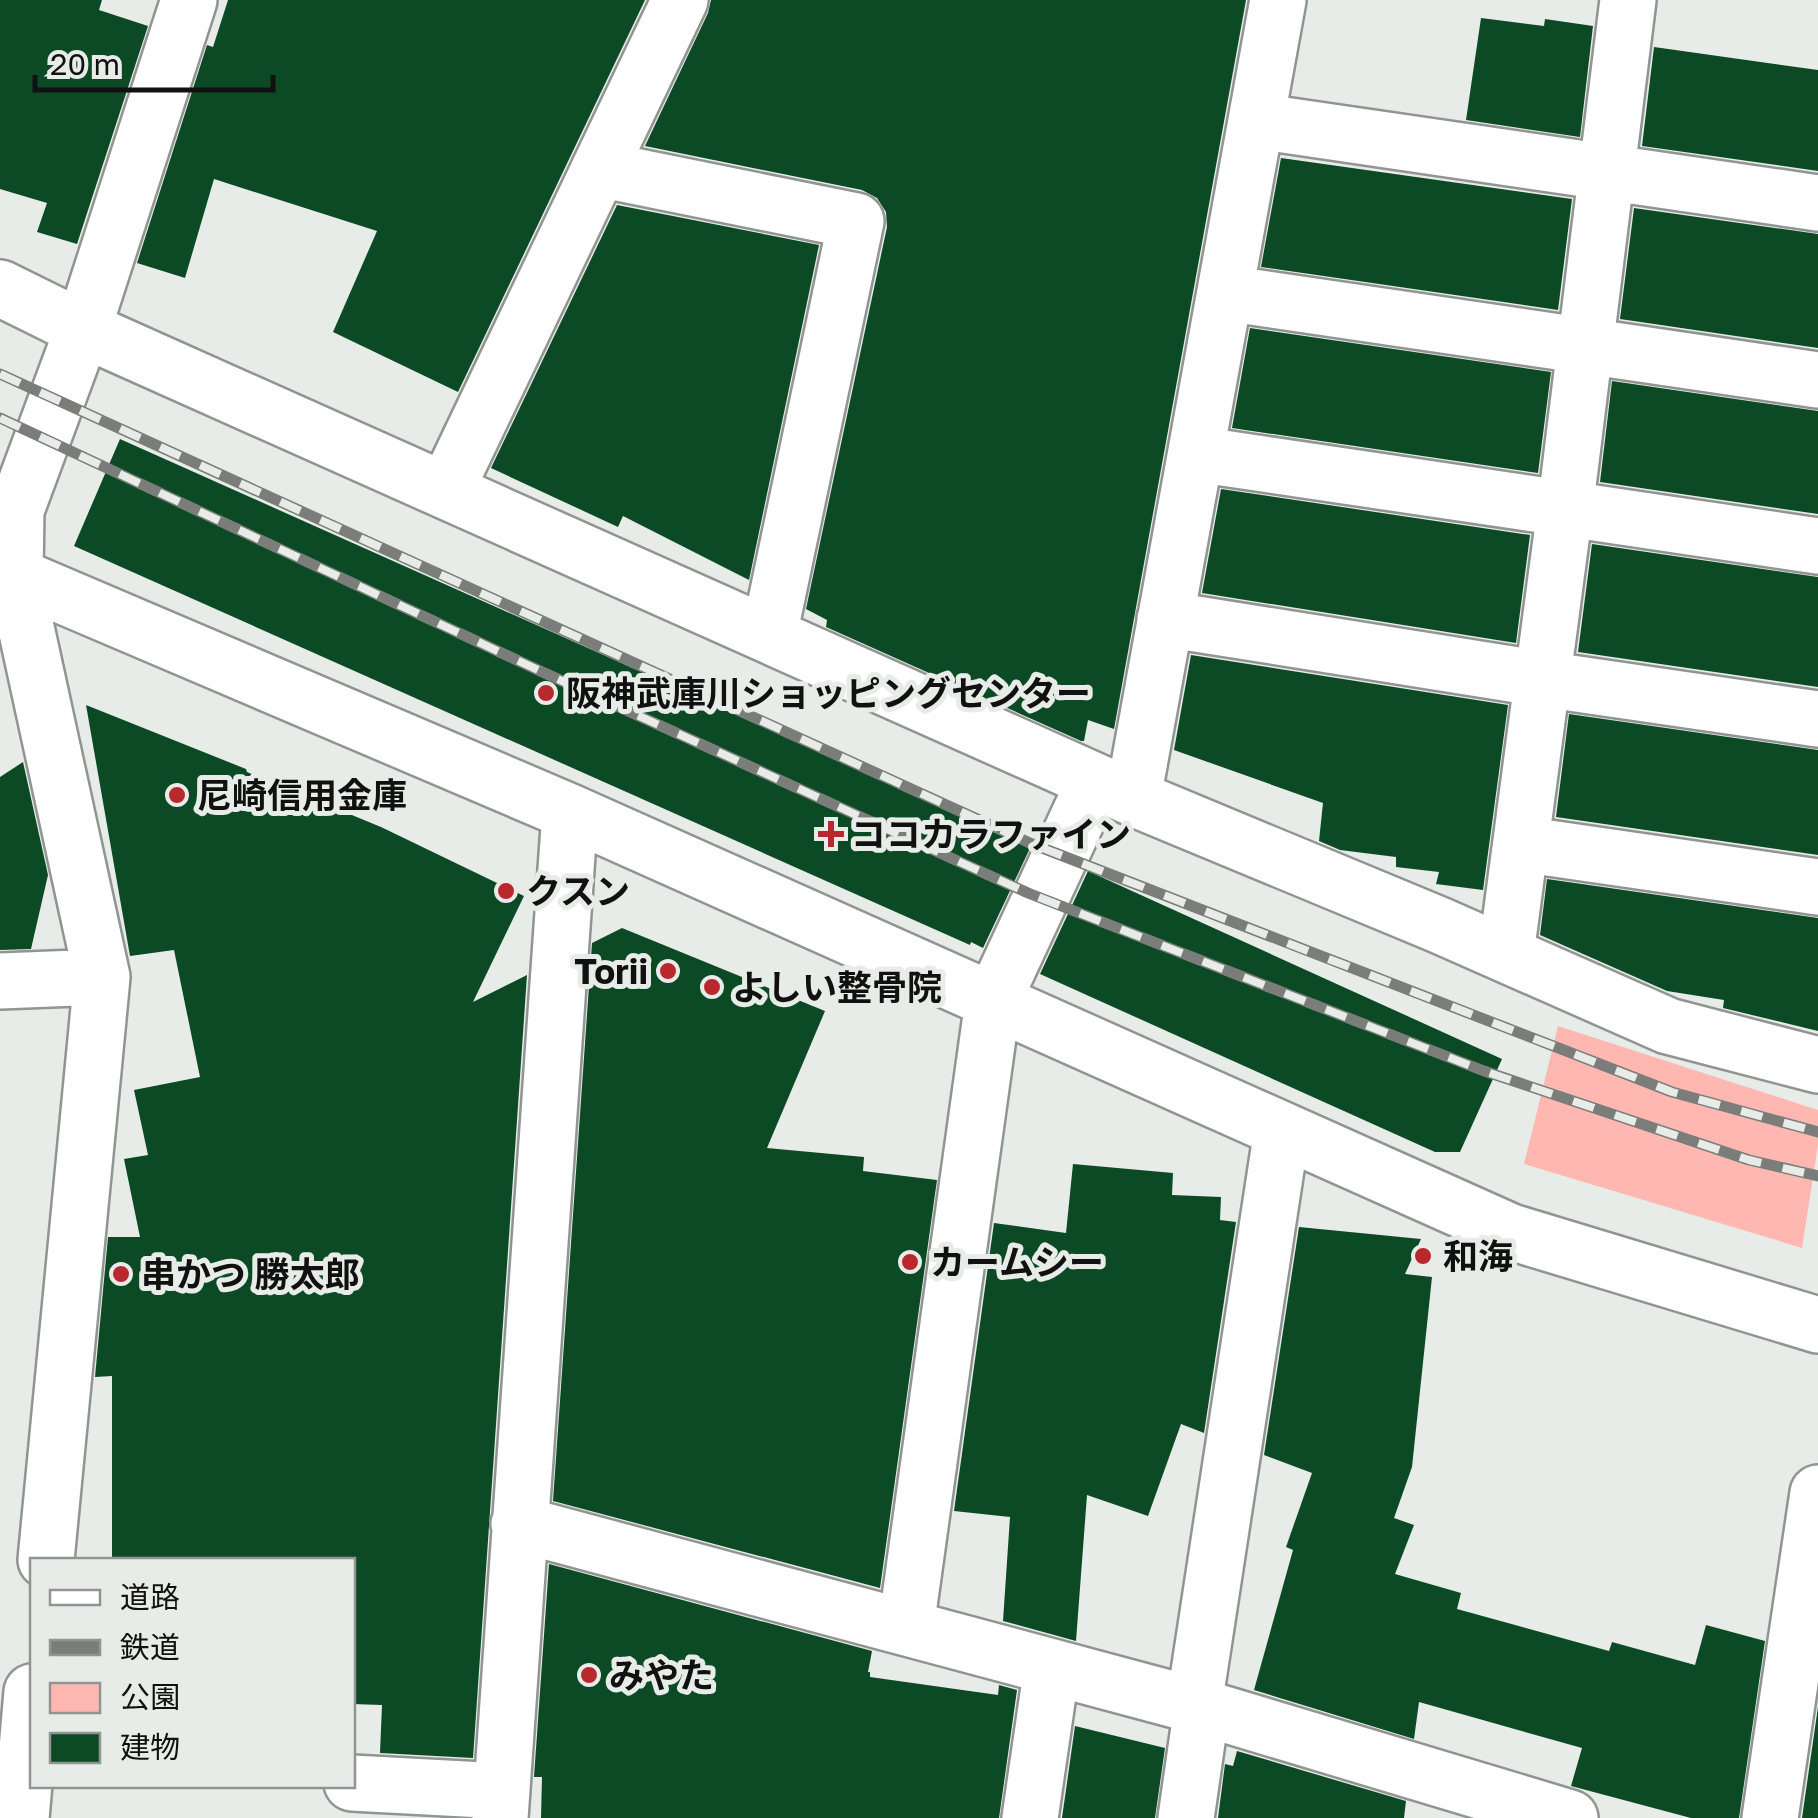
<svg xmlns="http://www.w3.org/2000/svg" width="1818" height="1818" font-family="'Golos Text','Noto Sans JP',sans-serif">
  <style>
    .green { fill: #ffb8b1 }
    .building { fill: #0c4a25 }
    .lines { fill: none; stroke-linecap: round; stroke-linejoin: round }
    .minor-casing { stroke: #919592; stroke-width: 60 }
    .minor { stroke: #fff; stroke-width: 55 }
    .rail-casing { stroke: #7a7d7a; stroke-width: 11 }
    .rail { stroke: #e8ece8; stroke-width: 8; stroke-dasharray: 22; stroke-linecap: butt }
    .poi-dot { fill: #b8282c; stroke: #e8ece8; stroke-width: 4 }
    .labels { text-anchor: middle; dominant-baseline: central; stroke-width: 10; stroke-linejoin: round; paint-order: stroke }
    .poi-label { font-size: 35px; font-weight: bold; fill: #101110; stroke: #e8ece8; text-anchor: start }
  </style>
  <rect width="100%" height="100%" fill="#e8ece8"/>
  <path class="green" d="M 1558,1026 L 1818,1110 L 1818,1145 L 1802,1248 L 1524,1164 Z"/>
  <path class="building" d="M 0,0 L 102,0 L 99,10 L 148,26 L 77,244 L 37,232 L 47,203 L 0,189 Z
    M 228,0 L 645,0 L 458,392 L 333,332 L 377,231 L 214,179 L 185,278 L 137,263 L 207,45 L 213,47 Z
    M 711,0 L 1246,0 L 1114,729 L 1088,720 L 1084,741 L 1081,741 L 826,627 L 827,620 L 806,609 L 887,227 L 886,212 L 877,198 L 862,190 L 645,146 L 708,13 Z
    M 1481,18 L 1544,26 L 1545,19 L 1593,26 L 1580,137 L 1466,120 Z
    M 1654,47 L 1818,70 L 1818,171 L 1642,146 Z
    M 1281,158 L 1572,199 L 1558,310 L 1261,267 Z
    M 617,205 L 819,245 L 749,580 L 623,516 L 618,527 L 491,468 Z
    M 1634,208 L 1818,234 L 1818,348 L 1620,319 Z
    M 1250,328 L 1551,372 L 1538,473 L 1232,428 Z
    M 1612,381 L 1818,411 L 1818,514 L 1600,482 Z
    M 120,439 L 1031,846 L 983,948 L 971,942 L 970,945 L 74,546 Z
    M 1221,489 L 1530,535 L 1516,643 L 1202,593 Z
    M 1592,544 L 1818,577 L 1818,687 L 1578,652 Z
    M 1191,655 L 1508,705 L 1483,890 L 1436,884 L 1439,872 L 1396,867 L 1396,857 L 1340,850 L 1319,841 L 1323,803 L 1174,750 Z
    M 86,705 L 246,769 L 247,772 L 381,827 L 524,896 L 473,1002 L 527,975 L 473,1758 L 380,1753 L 382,1705 L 352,1704 L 352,1560 L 112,1560 L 112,1376 L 95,1377 L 108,1237 L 140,1237 L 124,1159 L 148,1155 L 134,1090 L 200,1077 L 174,950 L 130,956 Z
    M 1569,714 L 1818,750 L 1818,855 L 1556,817 Z
    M 23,762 L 48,875 L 31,949 L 0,950 L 0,777 Z
    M 1088,871 L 1502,1059 L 1460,1152 L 1435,1152 L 1040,974 Z
    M 1547,879 L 1818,918 L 1818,1031 L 1723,1008 L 1724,1000 L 1667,991 L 1540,935 Z
    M 622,928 L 825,1011 L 767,1148 L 864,1157 L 863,1171 L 937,1180 L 880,1588 L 553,1501 L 592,943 Z
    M 1073,1164 L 1173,1173 L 1172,1195 L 1221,1197 L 1220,1220 L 1236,1222 L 1204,1433 L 1181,1424 L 1148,1516 L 1087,1495 L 1076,1641 L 1003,1621 L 1010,1517 L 954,1511 L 994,1223 L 1066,1233 Z
    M 1299,1227 L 1421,1239 L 1405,1274 L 1432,1277 L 1412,1467 L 1394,1518 L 1414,1525 L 1395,1574 L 1461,1593 L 1457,1609 L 1609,1651 L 1612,1642 L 1695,1665 L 1706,1625 L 1765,1641 L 1739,1818 L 1691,1818 L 1571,1786 L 1582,1748 L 1419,1702 L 1414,1739 L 1254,1690 L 1293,1550 L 1286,1547 L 1312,1473 L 1264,1455 Z
    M 549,1564 L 872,1651 L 868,1672 L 870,1672 L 870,1677 L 998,1695 L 999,1685 L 1017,1690 L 999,1818 L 541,1818 L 542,1777 L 534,1777 Z
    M 1818,1707 L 1818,1818 L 1802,1818 Z
    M 1075,1726 L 1165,1748 L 1155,1818 L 1062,1818 Z
    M 1237,1751 L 1406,1801 L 1404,1818 L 1218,1818 L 1225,1764 L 1233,1766 Z"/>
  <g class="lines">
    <defs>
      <path id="minor" d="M 1278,0 L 1133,798 L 1439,925 L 1668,1026 L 1818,1065
        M 1256,121 L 1818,203
        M 599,169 L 856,221 L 769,635
        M 0,288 L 83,329 L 1133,798
        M 1225,293 L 1818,380
        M 1196,454 L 1818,546
        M 446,490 L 680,0
        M 0,569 L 570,812 L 1511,1232 L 1818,1325
        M 1165,619 L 1543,679 L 1818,719
        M 1521,844 L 1818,887
        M 1506,954 L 1565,510 L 1628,0
        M 0,981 L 102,977
        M 519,1524 L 1194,1705 L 1570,1818
        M 46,1560 L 102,977 L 15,577 L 16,510 L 83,329 L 189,0
        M 906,1627 L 993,1001 L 1095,781
        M 1194,1705 L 1282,1130
        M 352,1783 L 502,1791
        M 21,1818 L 32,1692
        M 500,1818 L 570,812
        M 1030,1818 L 1052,1667
        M 1186,1818 L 1202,1707
        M 1770,1818 L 1818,1493"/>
    </defs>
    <use href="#minor" class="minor-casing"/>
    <use href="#minor" class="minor"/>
    <defs>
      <path id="rail" d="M 0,374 L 1032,844 L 1672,1092 L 1818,1132
        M 0,418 L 538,670 L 1028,893 L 1484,1071 L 1749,1160 L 1818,1176"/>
    </defs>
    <use href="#rail" class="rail-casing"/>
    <use href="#rail" class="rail"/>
  </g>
  <g class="poi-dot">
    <circle cx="546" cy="693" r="10"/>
    <circle cx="177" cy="795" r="10"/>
    <path d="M826 819h10v10h10v10h-10v10h-10v-10h-10v-10h10z"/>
    <circle cx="506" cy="891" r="10"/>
    <circle cx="668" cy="971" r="10"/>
    <circle cx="712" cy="987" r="10"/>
    <circle cx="1423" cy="1256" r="10"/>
    <circle cx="910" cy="1262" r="10"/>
    <circle cx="121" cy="1274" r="10"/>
    <circle cx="589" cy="1675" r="10"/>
  </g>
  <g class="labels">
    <g class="poi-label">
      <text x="566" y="693">阪神武庫川ショッピングセンター</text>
      <text x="197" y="795">尼崎信用金庫</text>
      <text x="851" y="834">ココカラファイン</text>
      <text x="526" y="891">クスン</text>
      <text x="648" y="971" text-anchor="end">Torii</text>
      <text x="732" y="987">よしい整骨院</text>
      <text x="1443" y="1256">和海</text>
      <text x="930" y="1262">カームシー</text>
      <text x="141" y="1274">串かつ 勝太郎</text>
      <text x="609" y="1675">みやた</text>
    </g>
  </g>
  <rect x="30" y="1558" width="325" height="230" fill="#e8ece8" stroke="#929492" stroke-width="2.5"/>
  <rect x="50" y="1590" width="50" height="15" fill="#ffffff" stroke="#929492" stroke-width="2.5"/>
  <text x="120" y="1608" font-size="30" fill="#101110">道路</text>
  <rect x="50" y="1640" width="50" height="15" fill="#7a7d7a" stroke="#929492" stroke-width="2.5"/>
  <text x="120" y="1658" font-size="30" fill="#101110">鉄道</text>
  <rect x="50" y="1683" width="50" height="30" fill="#ffb8b1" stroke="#929492" stroke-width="2.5"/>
  <text x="120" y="1708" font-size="30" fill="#101110">公園</text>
  <rect x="50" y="1733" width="50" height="30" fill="#0c4a25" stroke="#929492" stroke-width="2.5"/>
  <text x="120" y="1758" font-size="30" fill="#101110">建物</text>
  <path d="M35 75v15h238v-15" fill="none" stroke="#101110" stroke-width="5"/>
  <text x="50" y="75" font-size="30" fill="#101110" stroke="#e8ece8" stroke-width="8" paint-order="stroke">20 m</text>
</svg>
